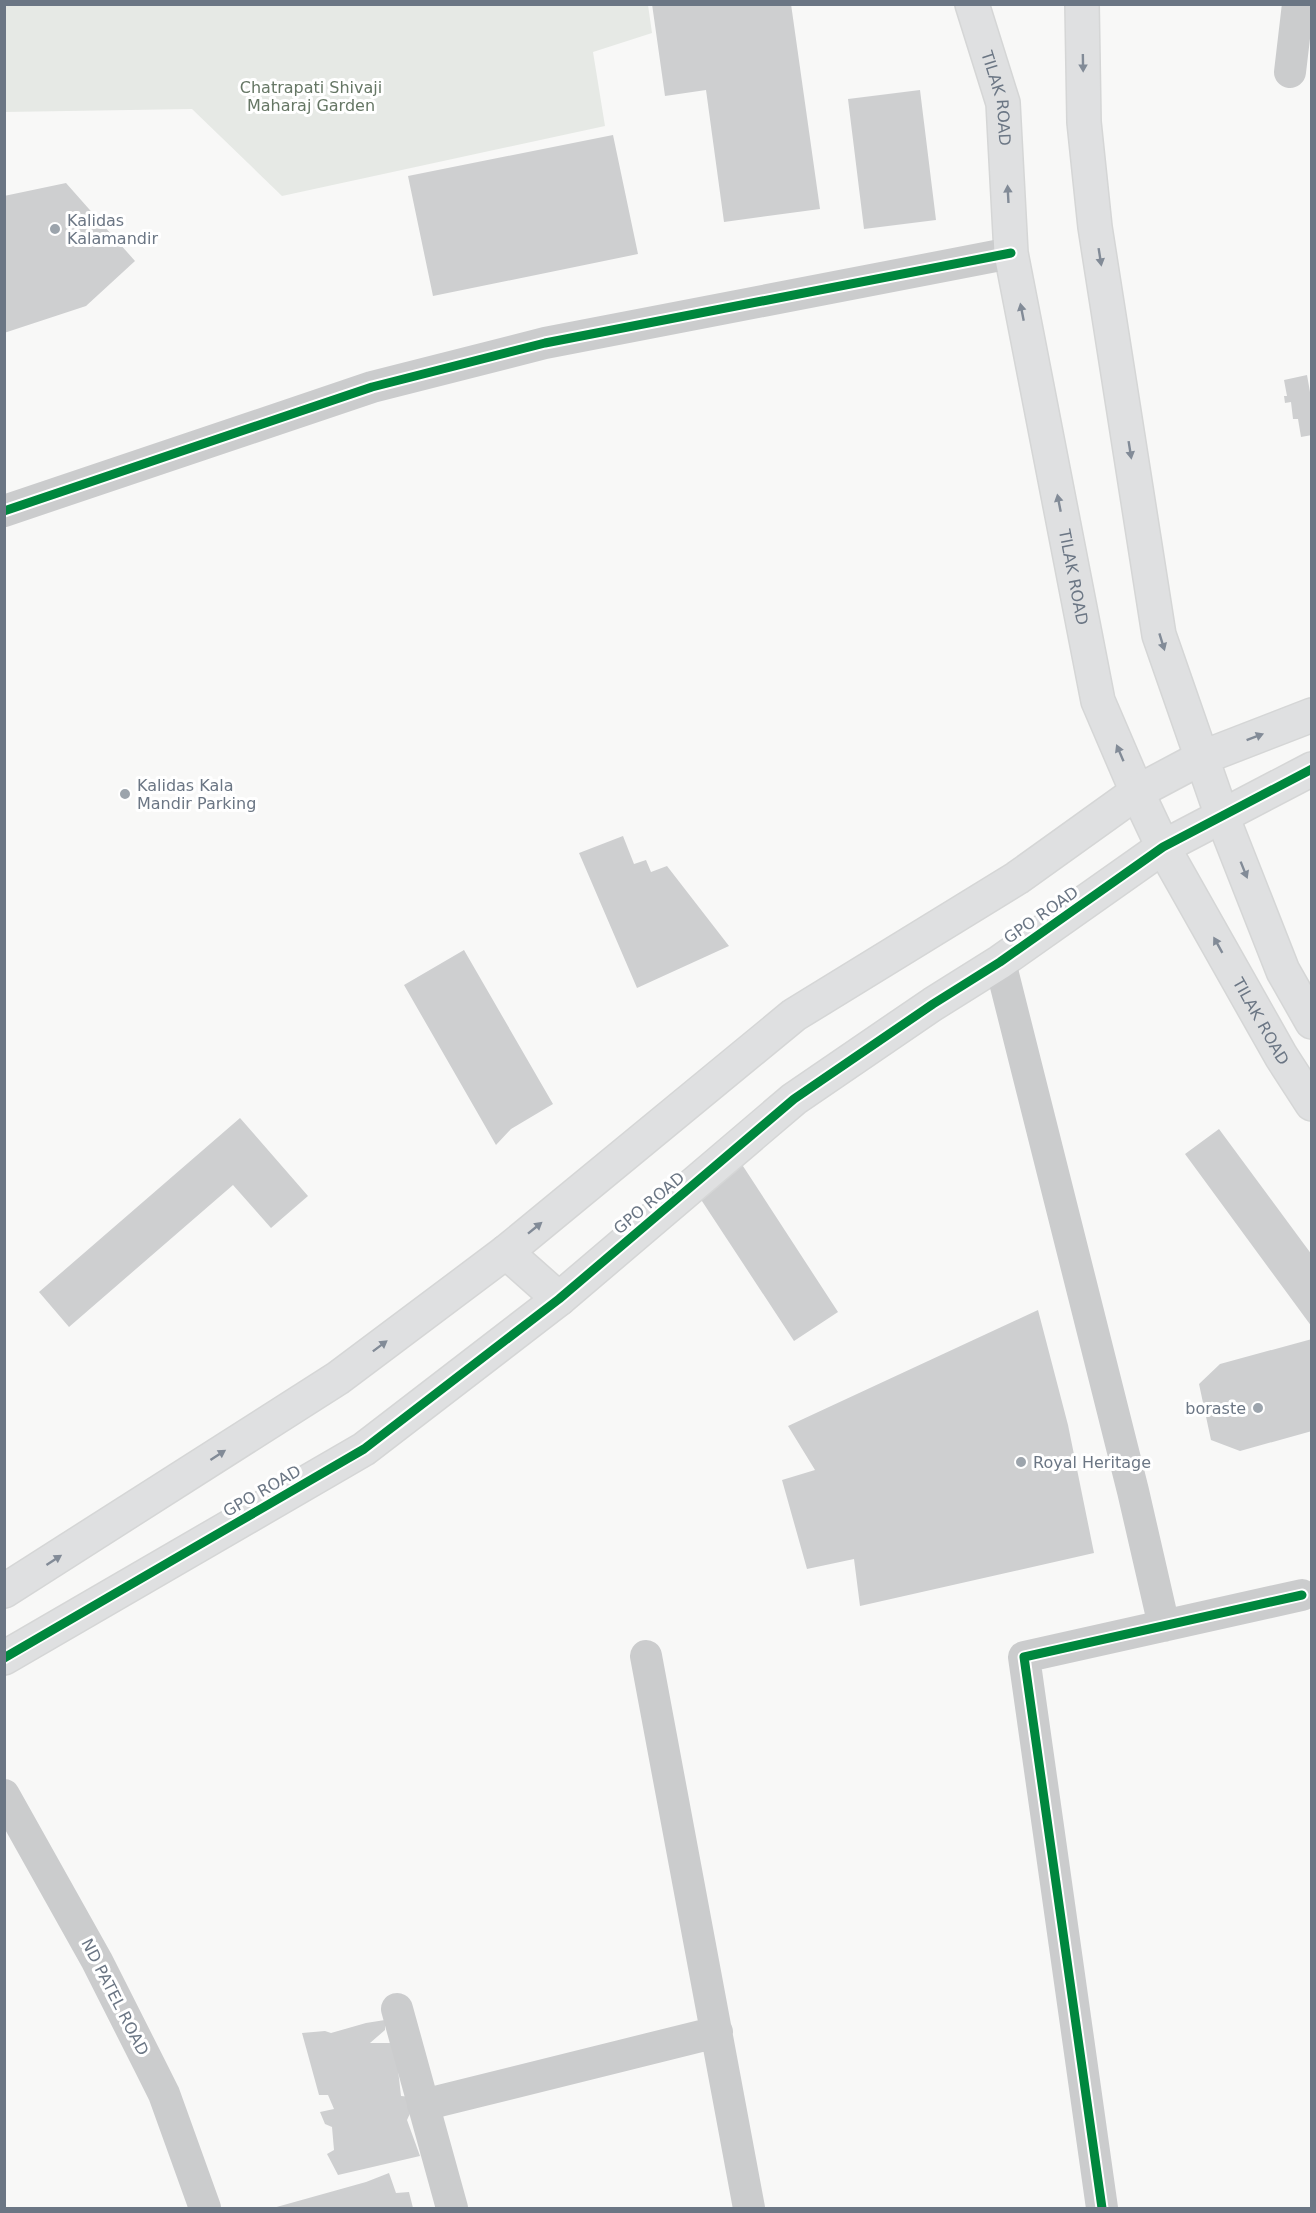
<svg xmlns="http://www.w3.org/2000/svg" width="1316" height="2213" font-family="'DejaVu Sans',sans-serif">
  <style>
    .green { fill: #e6e9e5 }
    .building { fill: #cecfd0 }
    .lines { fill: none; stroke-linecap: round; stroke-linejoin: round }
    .secondary-casing { stroke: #d5d6d6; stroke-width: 36 }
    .street { stroke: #cbcccd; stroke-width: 32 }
    .secondary { stroke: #dfe0e1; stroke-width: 33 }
    .cycleway-casing { stroke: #fff; stroke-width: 13 }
    .cycleway { stroke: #00873e; stroke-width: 9 }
    .oneway { fill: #828b97 }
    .poi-dot { fill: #9ca4ac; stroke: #fff; stroke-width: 2 }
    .labels { text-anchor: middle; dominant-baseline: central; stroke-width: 6; stroke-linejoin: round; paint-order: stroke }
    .park-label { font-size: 16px; fill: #667765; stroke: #fff }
    .street-label { font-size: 16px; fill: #6b7684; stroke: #fff }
    .poi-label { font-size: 16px; fill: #6b7684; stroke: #fff; text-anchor: start }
  </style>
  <rect width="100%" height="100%" fill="#f8f8f7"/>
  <path class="green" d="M 648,5 L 652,33 L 593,52 L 605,126 L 282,196 L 192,109 L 5,112 L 5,5 Z"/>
  <path class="building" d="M 652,4 L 791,4 L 820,209 L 724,222 L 706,90 L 665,96 Z
    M 920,90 L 936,220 L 864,229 L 848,99 Z
    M 613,135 L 638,254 L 433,296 L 408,176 Z
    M 66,183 L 135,261 L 86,306 L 4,333 L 4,196 Z
    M 1307,375 L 1310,392 L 1312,392 L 1312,435 L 1301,437 L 1298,419 L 1293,419 L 1291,402 L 1285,403 L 1284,396 L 1287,396 L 1284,380 Z
    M 623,836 L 634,864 L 646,860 L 651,872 L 667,866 L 729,946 L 637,988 L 579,853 Z
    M 464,950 L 553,1104 L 511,1129 L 496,1145 L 404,985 Z
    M 240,1118 L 308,1196 L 271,1228 L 233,1185 L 69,1327 L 39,1292 Z
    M 1219,1129 L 1312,1255 L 1312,1327 L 1185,1154 Z
    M 741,1163 L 838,1312 L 794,1341 L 696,1192 Z
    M 1038,1310 L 1068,1425 L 1094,1553 L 860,1606 L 854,1559 L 807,1569 L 782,1480 L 815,1470 L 788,1426 Z
    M 1312,1339 L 1312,1431 L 1240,1451 L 1211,1440 L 1199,1384 L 1220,1364 Z
    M 385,2020 L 385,2030 L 370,2043 L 395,2043 L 401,2096 L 412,2097 L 413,2107 L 407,2120 L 420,2156 L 338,2175 L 327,2154 L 334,2150 L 332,2127 L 325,2124 L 320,2112 L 334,2109 L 328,2095 L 319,2095 L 302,2033 L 325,2031 L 331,2033 L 366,2023 Z
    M 389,2173 L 396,2193 L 409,2192 L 413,2208 L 273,2208 L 366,2182 Z"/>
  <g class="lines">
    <defs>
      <g id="secondary">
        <path id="s1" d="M 972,4 L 1003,103 L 1011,253 L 1098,701 L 1137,792 L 1163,847 L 1281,1056 L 1312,1104"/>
        <path d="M 1082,4 L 1084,122 L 1095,227 L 1159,635 L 1222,816 L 1283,971 L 1312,1022"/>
        <path d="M 506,1252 L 559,1299"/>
        <path d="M 4,1591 L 338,1378 L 506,1252 L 794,1015 L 1017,878 L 1137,792 L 1201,758 L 1312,715"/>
        <path d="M 4,1658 L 364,1449 L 559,1299 L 794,1099 L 933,1004 L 1000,962 L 1163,847 L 1312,769"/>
      </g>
    </defs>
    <use href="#secondary" class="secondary-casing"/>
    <path class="street" d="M 1290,72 L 1298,4
      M 4,511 L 372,387 L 545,343 L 1011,253
      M 1000,962 L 1133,1491 L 1164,1626
      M 646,1656 L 749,2208
      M 4,1795 L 97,1961 L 150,2066 L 164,2094 L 205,2208
      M 397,2009 L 452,2208
      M 423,2105 L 717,2032
      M 1102,2208 L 1024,1657 L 1302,1595"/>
    <use href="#secondary" class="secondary"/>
    <defs>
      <path id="cycleway" d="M 4,511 L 372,387 L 545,343 L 1011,253
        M 4,1658 L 364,1449 L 559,1299 L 794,1099 L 933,1004 L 1000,962 L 1163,847 L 1312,769
        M 1102,2208 L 1024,1657 L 1302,1595"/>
    </defs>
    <use href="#cycleway" class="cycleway-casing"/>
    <use href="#cycleway" class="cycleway"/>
  </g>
  <defs><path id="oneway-solid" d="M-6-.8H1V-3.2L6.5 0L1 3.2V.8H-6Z" transform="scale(1.5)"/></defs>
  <g class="oneway">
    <use href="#oneway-solid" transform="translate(1083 63) rotate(89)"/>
    <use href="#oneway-solid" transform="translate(1008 194) rotate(-93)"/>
    <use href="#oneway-solid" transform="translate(1100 257) rotate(81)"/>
    <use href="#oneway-solid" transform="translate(1022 312) rotate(-101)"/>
    <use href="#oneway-solid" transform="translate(1130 450) rotate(81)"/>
    <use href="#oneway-solid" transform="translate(1059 503) rotate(-101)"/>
    <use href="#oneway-solid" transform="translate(1162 642) rotate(73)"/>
    <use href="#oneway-solid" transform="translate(1255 737) rotate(-21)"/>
    <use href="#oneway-solid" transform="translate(1120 753) rotate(-113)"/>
    <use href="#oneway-solid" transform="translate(1244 870) rotate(68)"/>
    <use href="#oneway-solid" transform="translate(1218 945) rotate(-119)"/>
    <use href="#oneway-solid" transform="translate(535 1228) rotate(-39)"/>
    <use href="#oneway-solid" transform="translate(380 1346) rotate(-37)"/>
    <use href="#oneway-solid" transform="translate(218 1455) rotate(-33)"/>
    <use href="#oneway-solid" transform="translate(54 1560) rotate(-33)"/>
  </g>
  <g class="poi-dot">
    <circle cx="55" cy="229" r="6"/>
    <circle cx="125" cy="794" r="6"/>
    <circle cx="1258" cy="1408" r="6"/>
    <circle cx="1021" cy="1462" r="6"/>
  </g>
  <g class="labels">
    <g class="park-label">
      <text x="311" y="87">Chatrapati Shivaji<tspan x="311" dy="18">Maharaj Garden</tspan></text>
    </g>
    <g class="street-label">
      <text stroke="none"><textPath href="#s1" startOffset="98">TILAK ROAD</textPath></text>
      <text stroke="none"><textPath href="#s1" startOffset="584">TILAK ROAD</textPath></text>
      <text transform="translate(1041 915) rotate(-35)">GPO ROAD</text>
      <text stroke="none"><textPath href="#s1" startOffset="1070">TILAK ROAD</textPath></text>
      <text transform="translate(649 1203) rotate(-40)">GPO ROAD</text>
      <text transform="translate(262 1491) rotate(-30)">GPO ROAD</text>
      <text transform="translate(115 1997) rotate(63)">ND PATEL ROAD</text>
    </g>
    <g class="poi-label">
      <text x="67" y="220">Kalidas<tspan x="67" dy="18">Kalamandir</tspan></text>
      <text x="137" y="785">Kalidas Kala<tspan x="137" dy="18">Mandir Parking</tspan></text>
      <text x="1246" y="1408" text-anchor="end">boraste</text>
      <text x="1033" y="1462">Royal Heritage</text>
    </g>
  </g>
  <rect width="1316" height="2213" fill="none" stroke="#6b7684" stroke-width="12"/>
</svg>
